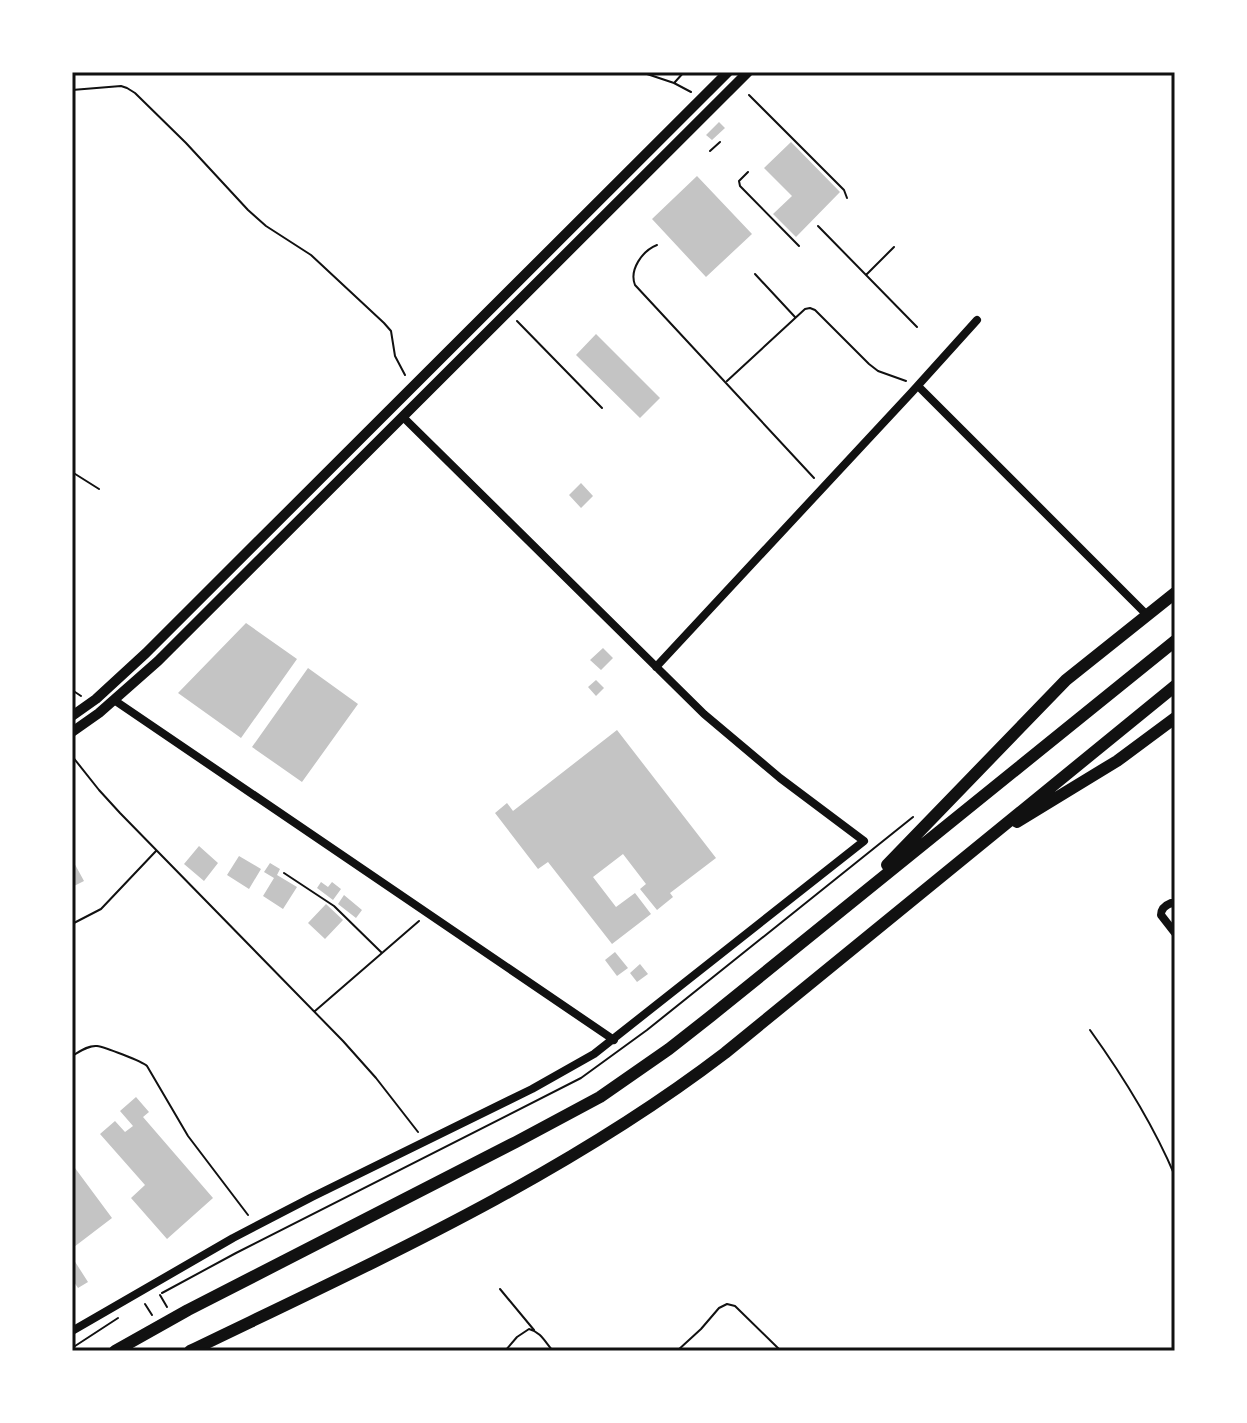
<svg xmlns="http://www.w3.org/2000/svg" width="1247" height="1423" font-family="Commissioner,sans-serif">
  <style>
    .building { fill: #c4c4c4 }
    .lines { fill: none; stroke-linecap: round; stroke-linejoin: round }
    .path { stroke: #111; stroke-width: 2 }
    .minor { stroke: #111; stroke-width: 8 }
    .tertiary { stroke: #111; stroke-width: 10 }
    .trunk { stroke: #111; stroke-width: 12 }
    .neatline { fill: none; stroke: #111; stroke-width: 3 }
  </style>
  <rect width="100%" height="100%" fill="#fff"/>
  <path class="building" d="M 719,122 L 725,128 L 712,140 L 706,135 Z
    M 791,142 L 840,192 L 796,237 L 773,214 L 792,196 L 764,168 Z
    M 697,176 L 752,234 L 706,277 L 652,219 Z
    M 596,334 L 660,398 L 640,418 L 576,355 Z
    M 581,483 L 593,496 L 581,508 L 569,495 Z
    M 246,623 L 297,659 L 241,738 L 178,693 Z
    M 603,648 L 613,658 L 601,670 L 590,660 Z
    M 308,668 L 358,704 L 302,782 L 252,747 Z
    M 596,680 L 604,688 L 596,696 L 588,687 Z
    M 617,730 L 716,858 L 670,893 L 673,897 L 657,910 L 640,889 L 646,884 L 623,854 L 593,877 L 616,907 L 635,893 L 651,914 L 612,944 L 548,862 L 538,869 L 495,813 L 507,803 L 513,811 Z
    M 199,846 L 218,863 L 204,881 L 184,864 Z
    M 239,856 L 261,869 L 249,889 L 227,875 Z
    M 72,859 L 84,881 L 72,887 Z
    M 270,863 L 280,869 L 277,875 L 297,887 L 283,909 L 263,896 L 274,878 L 264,872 Z
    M 321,882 L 328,887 L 332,882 L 341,889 L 333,900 L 317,888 Z
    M 344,895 L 362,910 L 356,918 L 338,904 Z
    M 326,904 L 343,920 L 325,939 L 308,923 Z
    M 615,952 L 628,968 L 617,976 L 605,960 Z
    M 640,964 L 648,974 L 637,982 L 630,973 Z
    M 136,1097 L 149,1112 L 143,1117 L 213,1198 L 167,1239 L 131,1198 L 145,1185 L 100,1134 L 115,1121 L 125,1132 L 133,1126 L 120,1111 Z
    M 72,1164 L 112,1218 L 74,1247 L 72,1244 Z
    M 72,1257 L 88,1282 L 78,1288 L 72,1279 Z"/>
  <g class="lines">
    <path class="path" d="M 641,72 L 674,83 L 691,92
      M 675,82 L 684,72
      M 72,90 L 121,86 L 127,88 L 135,93 L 186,143 L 248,210 L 266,226 L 311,255 L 384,323 L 391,331 L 395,356 L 405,375
      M 749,95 L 844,190 L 847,198
      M 710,151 L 720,142
      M 748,172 L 739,181 L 740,186 L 799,246
      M 818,226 L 917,327
      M 657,245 C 642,251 629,270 635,285 L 814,478
      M 755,274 L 795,317
      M 867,274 L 894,247
      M 517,321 L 602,408
      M 727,381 L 805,309 L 810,308 L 815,310 L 869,364 L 878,371 L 906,381
      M 72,472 L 99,489
      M 72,690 L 81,696
      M 72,756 L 99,790 L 120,813 L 343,1041 L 376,1078 L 418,1132
      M 284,873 L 334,906 L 381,952
      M 72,924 L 101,909 L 156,851
      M 315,1011 L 419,921
      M 1090,1030 C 1123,1076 1153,1124 1175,1176
      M 72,1056 C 79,1052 88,1045 97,1046 C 104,1047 142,1061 147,1066 L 188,1136 L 248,1215
      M 500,1289 L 534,1330
      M 162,1293 L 236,1253 L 581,1078 L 647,1030 L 913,817
      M 160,1295 L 167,1307
      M 145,1304 L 152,1315
      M 72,1348 L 118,1318
      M 505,1351 L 517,1337 L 529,1329 C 541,1332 545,1342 553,1351
      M 677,1351 L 701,1329 L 719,1308 L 727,1304 L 735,1306 L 781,1351"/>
    <path class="minor" d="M 918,386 L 1147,615
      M 656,667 L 912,392 L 977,320
      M 114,700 L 614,1040
      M 1175,904 L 1171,903 C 1166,905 1161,909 1161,915 L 1175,933
      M 72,1331 L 233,1238 L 312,1197 L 532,1089 L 594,1054 L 864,841 L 780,778 L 704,714 L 403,417"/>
    <path class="tertiary" d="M 72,716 L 96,699 L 146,653 L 728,72
      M 72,732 L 99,713 L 158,661 L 748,72"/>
    <path class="trunk" d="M 1017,822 L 1117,761 L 1175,718
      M 887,865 L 1066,680 L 1175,593
      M 115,1351 L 188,1310 L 516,1142 L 600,1097 L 669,1049 L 711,1016 L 1175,641
      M 190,1351 C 374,1262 563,1177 725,1053 L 1175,686"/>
  </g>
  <rect width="1247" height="1423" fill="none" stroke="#ffffff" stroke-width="148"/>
  <rect x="74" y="74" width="1099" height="1275" class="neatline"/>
</svg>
